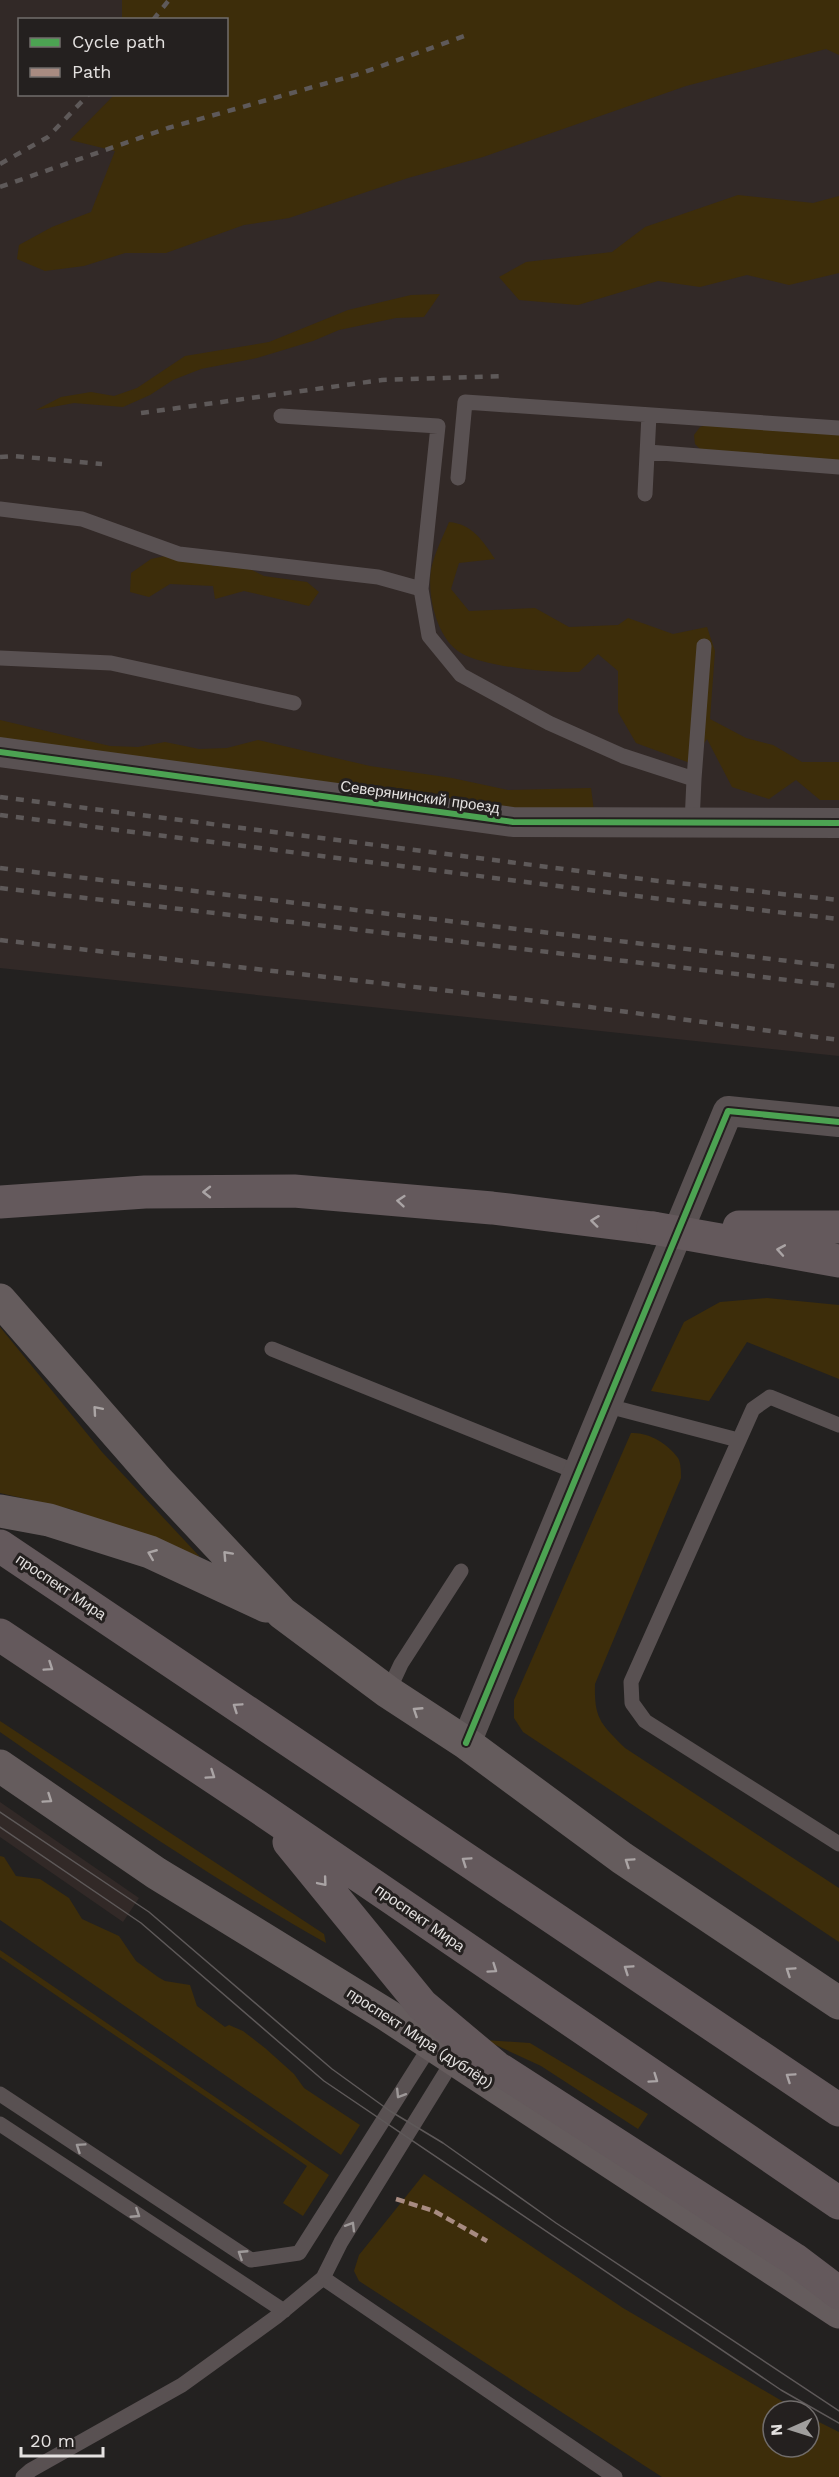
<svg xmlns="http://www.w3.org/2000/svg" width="839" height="2477" font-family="'Work Sans',sans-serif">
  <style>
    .built { fill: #322927; fill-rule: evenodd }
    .green { fill: #3d2d0a }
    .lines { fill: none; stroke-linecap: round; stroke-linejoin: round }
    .service { stroke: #595152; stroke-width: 15 }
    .minor { stroke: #595152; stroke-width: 30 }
    .secondary { stroke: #655c5d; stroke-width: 33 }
    .primary { stroke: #64595c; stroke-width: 33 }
    .tram { stroke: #5e5959; stroke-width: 1.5 }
    .rail { stroke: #5e5959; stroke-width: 4.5; stroke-dasharray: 8 8; stroke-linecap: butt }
    .primary-bridge { stroke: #64595c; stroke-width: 33 }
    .quiet { stroke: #a88b81; stroke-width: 4.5; stroke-dasharray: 9 4.5; stroke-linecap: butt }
    .cycleway-casing { stroke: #24201f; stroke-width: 10 }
    .cycleway { stroke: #4ca352; stroke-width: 6 }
    .oneway { stroke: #aaa4a5 }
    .oneway2 { stroke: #aba5a5 }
    .oneway3 { stroke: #9e9999 }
    .labels { text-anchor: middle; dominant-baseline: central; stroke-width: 6; stroke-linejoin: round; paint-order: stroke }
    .street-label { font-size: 15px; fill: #e4e1e0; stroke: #24201f }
  </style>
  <rect width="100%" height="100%" fill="#232120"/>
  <path class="built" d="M 0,0 L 839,0 L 839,1056 L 0,968 ZM 20,20 L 226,20 L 226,94 L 20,94 Z
    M 0,1802 L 139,1898 L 123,1922 L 0,1837 Z"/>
  <path class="green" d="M 122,0 L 839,0 L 839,55 L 826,49 L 686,86 L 483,157 L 408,178 L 289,218 L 244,225 L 166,253 L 125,253 L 84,266 L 45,271 L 17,259 L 19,245 L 52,227 L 91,212 L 115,151 L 70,140 L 114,95 L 226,94 L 226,20 L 122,19 Z
    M 738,195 L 813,203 L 839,196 L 839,273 L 789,285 L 747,275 L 700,287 L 658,281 L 578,305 L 519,300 L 499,277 L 526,262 L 612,252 L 645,227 Z
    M 440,294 L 424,317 L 396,318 L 339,330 L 313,341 L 257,358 L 201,369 L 173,380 L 150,395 L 123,407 L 74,403 L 36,410 L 61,397 L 91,392 L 114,396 L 137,388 L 185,356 L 269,342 L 348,310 L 411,295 Z
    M 713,423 L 839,432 L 839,463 L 703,452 L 695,444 L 694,435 L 700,427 Z
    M 449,522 C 472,524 483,541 495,559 L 459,563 L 451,589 L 469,611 L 535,608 L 569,627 L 618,625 L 628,618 L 673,634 L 707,627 L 715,651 L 710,719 L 746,738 L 773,745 L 802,762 L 839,762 L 839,800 L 820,800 L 796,780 L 769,799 L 732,787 L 707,739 L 690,763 L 636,743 L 618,712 L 618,671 L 598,654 L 579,672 C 552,673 484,667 461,653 C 437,639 427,596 431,570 C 434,554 443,537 449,522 Z
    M 194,550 L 213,566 L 244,566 L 264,576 L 307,582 L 319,592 L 309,606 L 244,591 L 215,599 L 213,586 L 170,584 L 149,597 L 130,592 L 131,573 L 151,559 Z
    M 0,720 L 110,746 L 138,747 L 165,742 L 199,749 L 227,748 L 258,740 L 370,766 L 452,778 L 508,790 L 591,788 L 594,811 L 608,828 L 0,751 Z
    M 767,1298 L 839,1305 L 839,1379 L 747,1342 L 709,1401 L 651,1391 L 684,1322 L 720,1302 Z
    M 0,1327 L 102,1452 L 200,1557 L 70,1509 L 0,1493 Z
    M 631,1433 C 649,1432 668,1444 678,1458 C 681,1463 681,1472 681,1478 L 595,1684 C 594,1719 601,1724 625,1748 L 839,1888 L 839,1942 L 523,1732 L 514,1718 L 514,1700 Z
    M 0,1721 L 324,1934 L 326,1943 C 214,1880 106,1806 0,1732 Z
    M 0,1856 L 4,1857 L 16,1876 L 40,1879 L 69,1898 L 82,1919 L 119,1936 L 136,1961 L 158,1977 L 165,1981 L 190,1985 L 197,2006 L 225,2027 L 229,2025 L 243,2031 L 265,2048 L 294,2074 L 304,2088 L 360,2125 L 341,2155 L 0,1920 Z
    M 0,1950 L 329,2175 L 303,2216 L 283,2203 L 307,2166 L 0,1957 Z
    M 485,2040 L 530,2043 L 648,2114 L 638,2129 L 541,2066 Z
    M 424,2174 L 623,2308 L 799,2411 L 773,2411 L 773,2447 L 809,2447 L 809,2417 L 839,2432 L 839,2477 L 662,2477 L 359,2281 L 354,2271 L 359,2255 Z"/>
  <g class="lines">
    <path class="service" d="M 281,416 L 438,426 L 421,589 L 429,636 L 461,675 L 549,723 L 623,756 L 694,779 L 692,823
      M 648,452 L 839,467
      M 458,478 L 465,402 L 839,428
      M 645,494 L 649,415
      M 0,509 L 82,519 L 179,554 L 378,577 L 421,589
      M 0,658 L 111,663 L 294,703
      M 694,779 L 704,646
      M 272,1349 L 579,1473
      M 608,1406 L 738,1440
      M 839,1425 L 770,1397 L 753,1409 L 631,1682 L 632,1703 L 645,1721 L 839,1844
      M 388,1692 L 401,1664 L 461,1571
      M 0,2094 L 251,2260 L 299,2253 L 431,2045
      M 0,2124 L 284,2311
      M 323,2278 L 615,2477
      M 23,2477 L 31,2470 L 182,2385 L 276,2317 L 323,2278 L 341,2242 L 454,2059"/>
    <path class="minor" d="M 0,752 L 513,822 L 839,823
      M 466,1743 L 728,1111 L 839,1122"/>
    <path class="secondary" d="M 0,1300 L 159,1482 L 282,1613 L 388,1692 L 466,1743 L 622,1858 L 839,2003
      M 0,1511 L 49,1520 L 150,1552 L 266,1606
      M 0,1766 L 156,1873 L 387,2015 L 839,2312"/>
    <path class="primary" d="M 0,1202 L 145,1192 L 294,1191 L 492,1208 L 653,1228
      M 0,1546 L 839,2110
      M 0,1635 L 257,1806 L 839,2203
      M 289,1842 L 422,2005 L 496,2067 L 794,2259 L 839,2293"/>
    <path class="tram" d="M 0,1812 L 149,1912 L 332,2069 L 390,2111 L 443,2143 L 556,2223 L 839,2411
      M 0,1827 L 141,1923 L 324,2081 L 781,2390 L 839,2423"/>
    <path class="rail" d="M 153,20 L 169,0
      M 0,164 L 48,137 L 89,94
      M 0,187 L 168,128 L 359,74 L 470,34
      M 141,413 L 382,380 L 505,376
      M 0,457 L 14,456 L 102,464
      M 0,797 L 650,880 L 839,900
      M 0,815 L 644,897 L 839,919
      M 0,868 L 839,967
      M 0,888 L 839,986
      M 0,940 L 582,1006 L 839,1040"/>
    <path class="primary-bridge" d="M 739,1227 L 839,1227
      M 653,1228 L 839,1261"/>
    <path class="quiet" d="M 396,2199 L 434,2211 L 487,2241"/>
    <defs>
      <path id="cycleway" d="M 0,752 L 513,822 L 839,823
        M 466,1743 L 728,1111 L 839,1122"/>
    </defs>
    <use href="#cycleway" class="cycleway-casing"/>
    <use href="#cycleway" class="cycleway"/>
  </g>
  <defs><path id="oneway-chevron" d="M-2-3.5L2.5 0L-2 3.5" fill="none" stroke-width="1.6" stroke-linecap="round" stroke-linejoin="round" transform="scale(1.5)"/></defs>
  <g class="oneway">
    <use href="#oneway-chevron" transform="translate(207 1192) rotate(180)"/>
    <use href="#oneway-chevron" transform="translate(401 1201) rotate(-175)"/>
    <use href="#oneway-chevron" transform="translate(595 1221) rotate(-173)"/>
    <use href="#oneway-chevron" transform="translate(781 1250) rotate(-170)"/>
    <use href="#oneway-chevron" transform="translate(49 1667) rotate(34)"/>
    <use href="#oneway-chevron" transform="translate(237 1707) rotate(-146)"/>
    <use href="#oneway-chevron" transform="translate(211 1775) rotate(34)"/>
    <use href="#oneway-chevron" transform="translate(466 1861) rotate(-146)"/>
    <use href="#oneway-chevron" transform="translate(323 1882) rotate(50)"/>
    <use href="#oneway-chevron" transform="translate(493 1969) rotate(35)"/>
    <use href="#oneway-chevron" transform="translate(628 1969) rotate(-146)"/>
    <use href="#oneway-chevron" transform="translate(790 2077) rotate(-146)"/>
    <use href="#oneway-chevron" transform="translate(654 2079) rotate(35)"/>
  </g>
  <g class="oneway2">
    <use href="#oneway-chevron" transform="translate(97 1410) rotate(-131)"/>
    <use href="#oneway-chevron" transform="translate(152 1554) rotate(-158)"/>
    <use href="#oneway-chevron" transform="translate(227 1555) rotate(-133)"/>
    <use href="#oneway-chevron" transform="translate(417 1711) rotate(-147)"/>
    <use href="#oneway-chevron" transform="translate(48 1799) rotate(34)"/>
    <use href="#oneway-chevron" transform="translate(629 1862) rotate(-146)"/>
    <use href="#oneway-chevron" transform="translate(790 1971) rotate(-146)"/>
  </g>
  <g class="oneway3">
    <use href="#oneway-chevron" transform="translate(400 2094) rotate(122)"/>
    <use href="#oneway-chevron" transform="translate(80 2147) rotate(-146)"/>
    <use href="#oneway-chevron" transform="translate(136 2214) rotate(33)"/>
    <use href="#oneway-chevron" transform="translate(351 2226) rotate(-59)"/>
    <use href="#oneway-chevron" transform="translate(242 2254) rotate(-147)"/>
  </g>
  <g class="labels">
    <g class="street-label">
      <text transform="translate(420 797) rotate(8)">Северянинский проезд</text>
      <text transform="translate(61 1587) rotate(34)">проспект Мира</text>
      <text transform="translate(420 1918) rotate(35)">проспект Мира</text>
      <text transform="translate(420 2038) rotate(33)">проспект Мира (дублёр)</text>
    </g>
  </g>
  <rect x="18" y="18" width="210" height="78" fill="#24201f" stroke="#716d6c" stroke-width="1.5"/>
  <rect x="30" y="38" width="30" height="9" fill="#4ca352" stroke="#716d6c" stroke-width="1.5"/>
  <text x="72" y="48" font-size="18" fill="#e4e1e0">Cycle path</text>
  <rect x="30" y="68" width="30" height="9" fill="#a88b81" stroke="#716d6c" stroke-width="1.5"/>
  <text x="72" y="78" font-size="18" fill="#e4e1e0">Path</text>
  <g transform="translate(791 2429) rotate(267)"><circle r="28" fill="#24201f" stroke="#716d6c" stroke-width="1.5"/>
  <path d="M0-4.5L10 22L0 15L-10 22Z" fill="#a09e9d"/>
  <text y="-9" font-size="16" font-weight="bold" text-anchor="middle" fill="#e4e1e0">N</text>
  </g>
  <path d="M21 2447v9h82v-9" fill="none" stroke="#e4e1e0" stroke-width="3"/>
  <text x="30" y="2447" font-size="18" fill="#e4e1e0" stroke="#24201f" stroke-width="4.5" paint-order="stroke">20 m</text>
</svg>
